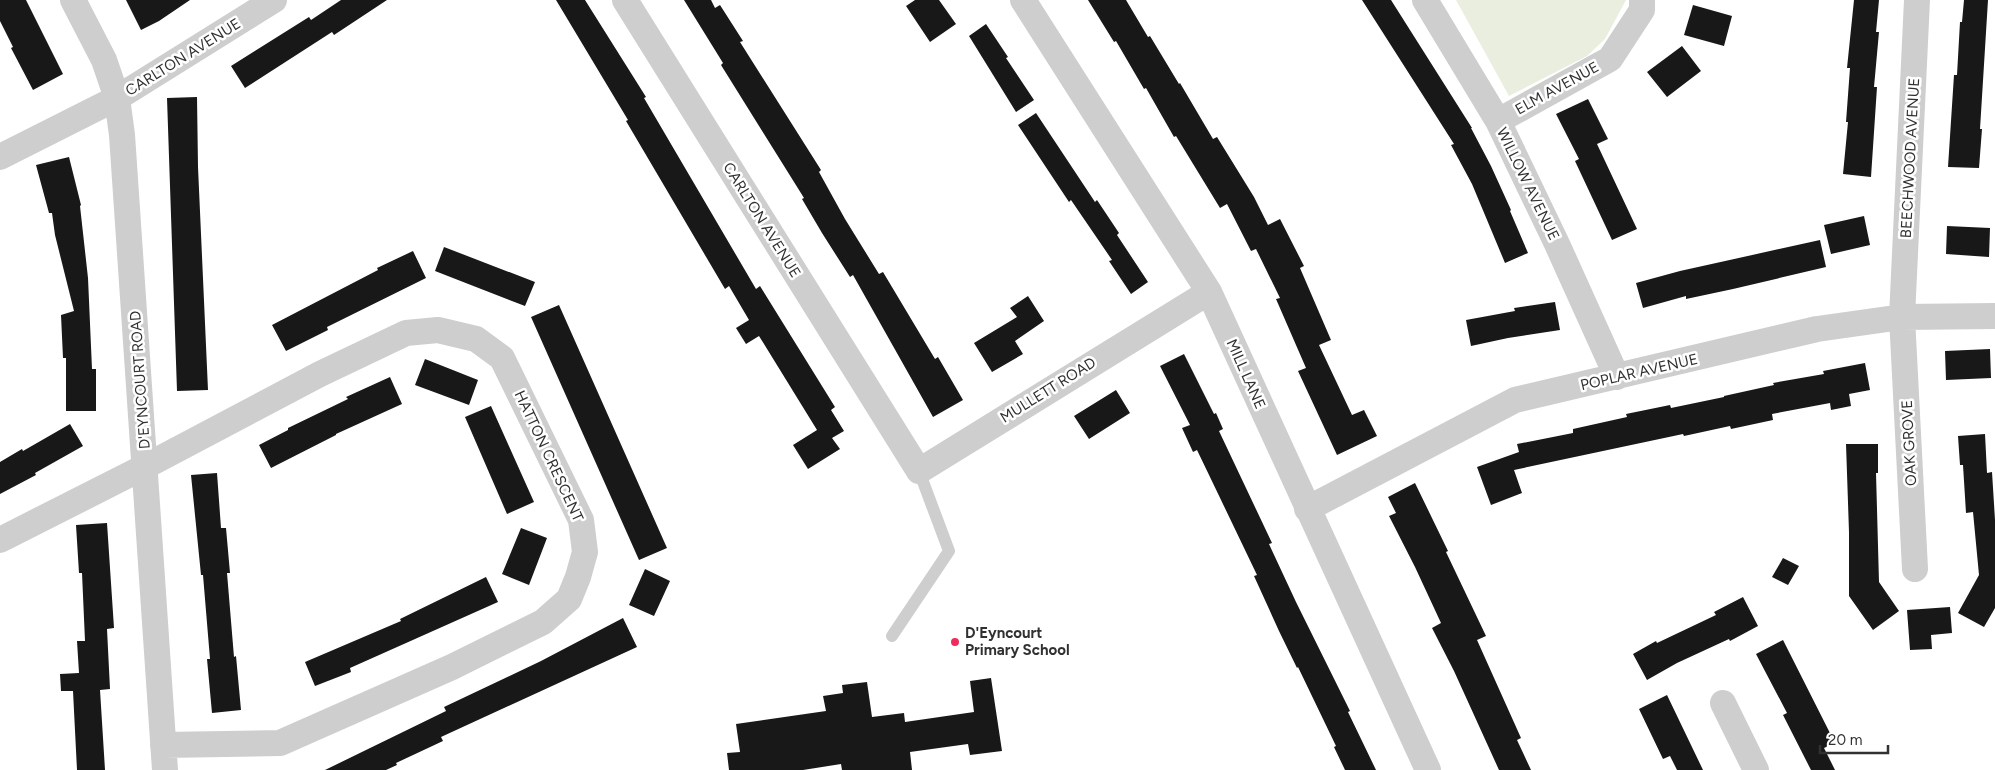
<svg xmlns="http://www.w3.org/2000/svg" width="1995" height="770" font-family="Figtree,sans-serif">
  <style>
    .green { fill: #eaeedf }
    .building { fill: #181818 }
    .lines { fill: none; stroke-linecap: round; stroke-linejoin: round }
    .service { stroke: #cecece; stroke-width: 12 }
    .minor { stroke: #cecece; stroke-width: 26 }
    .poi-dot { fill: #ee2d5d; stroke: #fff; stroke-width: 2 }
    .labels { text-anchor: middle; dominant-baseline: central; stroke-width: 5; stroke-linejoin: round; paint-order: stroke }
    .street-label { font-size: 15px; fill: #313131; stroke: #fff }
    .poi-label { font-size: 15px; font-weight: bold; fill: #313131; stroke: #fff; text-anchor: start }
  </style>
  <rect width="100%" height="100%" fill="#fff"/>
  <path class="green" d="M 1456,0 L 1626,0 L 1605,39 L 1587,56 L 1509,96 Z"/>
  <path class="building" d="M 0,0 L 26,0 L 63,74 L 33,90 L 11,48 L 13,47 L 0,21 Z
    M 126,0 L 190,0 L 159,21 L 141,30 Z
    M 341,0 L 387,0 L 334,35 L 332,32 L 245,88 L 231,66 L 309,17 L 311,20 Z
    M 556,0 L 585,0 L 646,97 L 644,98 L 756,289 L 760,286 L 835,407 L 831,410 L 844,431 L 832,438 L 840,449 L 808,469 L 793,445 L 817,430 L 759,336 L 746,344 L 736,328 L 749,320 L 729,286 L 725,289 L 626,121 L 628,120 Z
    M 684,0 L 711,0 L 715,8 L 720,5 L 743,41 L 740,42 L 821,170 L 819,172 L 845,219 L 879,274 L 883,272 L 935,359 L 938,357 L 963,400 L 933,417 L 853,275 L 850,277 L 822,233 L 802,199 L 804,198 L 721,65 L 723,63 Z
    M 915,0 L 939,0 L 956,24 L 930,42 L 906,6 Z
    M 1088,0 L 1126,0 L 1148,37 L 1150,36 L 1179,84 L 1180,83 L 1213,139 L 1217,137 L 1254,197 L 1268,225 L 1280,219 L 1304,266 L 1300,268 L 1331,340 L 1319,345 L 1352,415 L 1364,410 L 1377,436 L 1337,455 L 1298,371 L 1306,368 L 1276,299 L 1280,298 L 1256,249 L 1251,251 L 1227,204 L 1220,208 L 1176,136 L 1174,137 L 1146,88 L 1144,89 L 1116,41 L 1114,42 Z
    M 1362,0 L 1391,0 L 1472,128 L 1471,128 L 1491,166 L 1511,210 L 1510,211 L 1528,253 L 1505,263 L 1472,184 L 1451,145 L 1454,144 Z
    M 1854,0 L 1879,0 L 1876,32 L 1879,32 L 1874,87 L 1877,87 L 1871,177 L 1843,174 L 1848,122 L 1846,122 L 1850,68 L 1847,68 Z
    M 1964,0 L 1988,0 L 1980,129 L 1982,129 L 1979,168 L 1948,167 L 1954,75 L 1957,75 L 1960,22 L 1962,22 Z
    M 1693,5 L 1732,16 L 1724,46 L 1684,35 Z
    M 986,24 L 1008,57 L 1006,58 L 1034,100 L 1016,112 L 969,36 Z
    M 1682,46 L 1701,71 L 1667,97 L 1647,72 Z
    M 197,97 L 198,167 L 208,390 L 177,391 L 167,98 Z
    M 1588,99 L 1608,139 L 1597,144 L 1637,229 L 1612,240 L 1575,161 L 1579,159 L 1556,114 Z
    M 1036,113 L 1095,202 L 1097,200 L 1119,233 L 1117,235 L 1148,282 L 1131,294 L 1109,261 L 1112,260 L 1071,200 L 1069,202 L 1018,125 Z
    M 69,157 L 81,205 L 80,206 L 88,278 L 92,369 L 96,369 L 96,411 L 66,411 L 66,358 L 63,358 L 61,315 L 74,311 L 55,235 L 52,213 L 49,213 L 36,165 Z
    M 1864,216 L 1870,245 L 1831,254 L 1824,225 Z
    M 1947,226 L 1990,228 L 1989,257 L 1946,254 Z
    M 1820,240 L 1826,267 L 1733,289 L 1686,299 L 1686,296 L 1643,308 L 1636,283 L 1680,271 Z
    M 444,247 L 535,282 L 525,306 L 435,271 Z
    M 413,251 L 426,278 L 327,327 L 328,330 L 286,351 L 272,325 L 378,270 L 377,268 Z
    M 1028,296 L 1044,321 L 1015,341 L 1023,354 L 992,372 L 974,343 L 1017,317 L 1010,308 Z
    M 1555,302 L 1560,330 L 1508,338 L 1471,346 L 1466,320 L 1515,311 L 1514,308 Z
    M 559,305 L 667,548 L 639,560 L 531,317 Z
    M 1990,349 L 1991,378 L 1946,380 L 1945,351 Z
    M 1184,354 L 1214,414 L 1216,413 L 1223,429 L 1219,431 L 1272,543 L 1269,544 L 1296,602 L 1350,711 L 1348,712 L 1376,770 L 1345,770 L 1334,747 L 1336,746 L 1298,667 L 1297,668 L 1279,631 L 1254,576 L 1257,575 L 1222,502 L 1197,450 L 1193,452 L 1182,428 L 1190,425 L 1160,366 Z
    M 425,359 L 478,380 L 469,405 L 415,385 Z
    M 1865,363 L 1870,390 L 1849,394 L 1851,406 L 1831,410 L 1830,403 L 1772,414 L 1773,420 L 1731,429 L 1730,426 L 1684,436 L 1683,434 L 1514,470 L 1522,493 L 1491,505 L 1477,467 L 1519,452 L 1517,444 L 1573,433 L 1573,429 L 1627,417 L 1626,414 L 1670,405 L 1671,408 L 1724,397 L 1724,396 L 1774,385 L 1773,383 L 1824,374 L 1823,371 Z
    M 390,377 L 402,404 L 336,434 L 336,435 L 271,468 L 259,445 L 288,430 L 288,428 L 348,399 L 346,397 Z
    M 1116,390 L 1130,413 L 1089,439 L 1074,416 Z
    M 491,406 L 534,502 L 507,514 L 465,417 Z
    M 70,424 L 83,446 L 35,473 L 36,475 L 0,494 L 0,462 L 22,449 L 23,451 Z
    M 1985,434 L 1987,473 L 1992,472 L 1995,520 L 1995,608 L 1984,627 L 1958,613 L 1979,575 L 1973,512 L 1966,513 L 1963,465 L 1960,465 L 1958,436 Z
    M 1846,444 L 1878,444 L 1878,473 L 1876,473 L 1879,582 L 1899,611 L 1873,630 L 1849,596 L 1849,532 Z
    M 217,473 L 221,528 L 226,528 L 230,573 L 227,573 L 234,657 L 236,656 L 241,710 L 212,713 L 207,659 L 210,659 L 203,575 L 201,575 L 191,475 Z
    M 1415,483 L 1448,551 L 1446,552 L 1486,636 L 1477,640 L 1521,738 L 1517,740 L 1531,770 L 1499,770 L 1454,671 L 1432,628 L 1441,623 L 1415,567 L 1389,516 L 1396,513 L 1388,497 Z
    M 107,523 L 114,628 L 107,629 L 110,689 L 100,690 L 105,770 L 77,770 L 73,691 L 61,691 L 60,674 L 79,673 L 77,641 L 85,641 L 82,573 L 79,573 L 76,525 Z
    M 521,528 L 547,538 L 529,585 L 502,574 Z
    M 1783,558 L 1799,566 L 1788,585 L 1772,577 Z
    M 645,569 L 670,581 L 654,616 L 629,605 Z
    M 486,577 L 498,602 L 350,668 L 351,672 L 315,686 L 305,662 L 401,621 L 400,619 Z
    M 1743,597 L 1758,626 L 1730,641 L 1729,639 L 1677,663 L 1647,680 L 1633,654 L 1656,641 L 1657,643 L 1716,615 L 1714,612 Z
    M 1950,607 L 1952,633 L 1931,635 L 1932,649 L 1910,650 L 1907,610 Z
    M 623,618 L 637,647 L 441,737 L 443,741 L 396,763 L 397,765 L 386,770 L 325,770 L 446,711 L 444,707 L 541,661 Z
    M 1783,640 L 1835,743 L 1824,748 L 1835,770 L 1811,770 L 1783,715 L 1787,713 L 1756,654 Z
    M 991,678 L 1002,751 L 970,755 L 968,744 L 910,752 L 912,770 L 842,770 L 841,764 L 803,770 L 729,770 L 727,753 L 740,752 L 736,724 L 826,711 L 823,696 L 843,693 L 842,685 L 867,682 L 872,717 L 904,713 L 905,722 L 974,712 L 970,681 Z
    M 1667,695 L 1703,770 L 1677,770 L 1670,756 L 1663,759 L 1639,709 Z"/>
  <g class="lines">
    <path class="service" d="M 892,636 L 949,551 L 919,471"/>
    <path class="minor" d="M 73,0 L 104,60 L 117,98 L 122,135 L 165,770
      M 625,0 L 919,471 L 1209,292
      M 1023,0 L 1209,292 L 1428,770
      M 1425,0 L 1498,121 L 1557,244 L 1617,377
      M 1498,121 L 1610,59 L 1642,10 L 1642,0
      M 0,157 L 117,98 L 274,0
      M 1307,509 L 1515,400 L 1817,329 L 1902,317 L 1995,316
      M 0,540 L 146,466 L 320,374 L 406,333 L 438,330 L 476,339 L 502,358 L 581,520 L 585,552 L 578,577 L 569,599 L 543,622 L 452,667 L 280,743 L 163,745
      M 1915,569 L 1902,317 L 1917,0
      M 1723,703 L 1756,770"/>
  </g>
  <circle class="poi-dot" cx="955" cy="642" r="5"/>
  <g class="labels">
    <g class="street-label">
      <text transform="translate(183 57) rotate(-32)">CARLTON AVENUE</text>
      <text transform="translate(1557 88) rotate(-29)">ELM AVENUE</text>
      <text transform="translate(1910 158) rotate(-87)">BEECHWOOD AVENUE</text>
      <text transform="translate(1528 184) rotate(64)">WILLOW AVENUE</text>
      <text transform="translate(762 220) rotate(58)">CARLTON AVENUE</text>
      <text transform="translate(1639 372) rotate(-13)">POPLAR AVENUE</text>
      <text transform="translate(1246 374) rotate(66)">MILL LANE</text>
      <text transform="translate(140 380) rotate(-94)">D'EYNCOURT ROAD</text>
      <text transform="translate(1048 390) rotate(-32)">MULLETT ROAD</text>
      <text transform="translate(1909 443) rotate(-93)">OAK GROVE</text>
      <text transform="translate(549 456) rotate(65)">HATTON CRESCENT</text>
    </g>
    <g class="poi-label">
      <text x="965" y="633">D'Eyncourt<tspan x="965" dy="17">Primary School</tspan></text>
    </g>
  </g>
  <path d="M1820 745v8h68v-8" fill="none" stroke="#313131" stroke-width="2.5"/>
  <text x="1828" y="745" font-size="15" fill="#313131" stroke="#ffffff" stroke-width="4" paint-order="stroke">20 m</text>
</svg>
